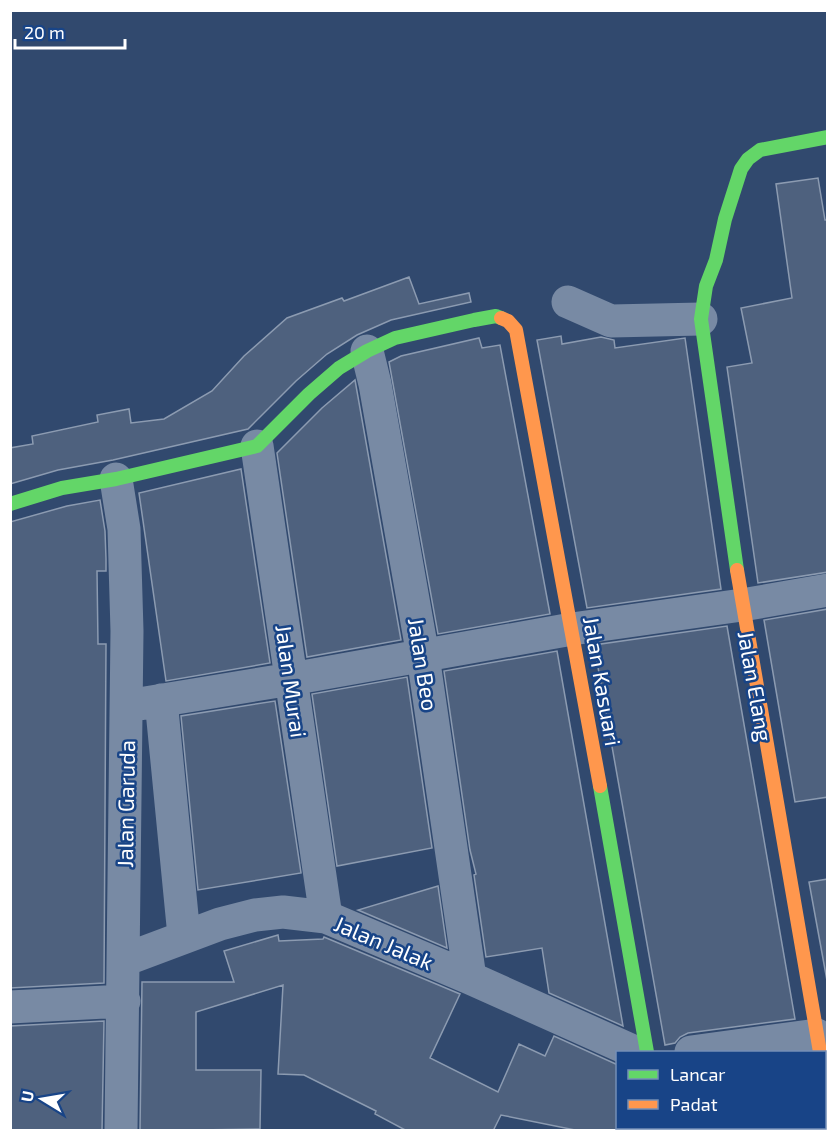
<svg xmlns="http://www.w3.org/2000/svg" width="838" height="1141" font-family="'Exo 2',sans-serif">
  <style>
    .building { fill: #4e617e; stroke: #8c9bb1; stroke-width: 1.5 }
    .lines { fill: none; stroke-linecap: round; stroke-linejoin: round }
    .street { stroke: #788aa4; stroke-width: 33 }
    .fast { stroke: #63d668; stroke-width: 14 }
    .slow { stroke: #ff974d; stroke-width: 14 }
    .labels { text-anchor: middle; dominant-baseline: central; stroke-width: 5; stroke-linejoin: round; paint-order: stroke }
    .street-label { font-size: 22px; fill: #fff; stroke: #184487 }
  </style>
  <rect width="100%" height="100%" fill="#31496e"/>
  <path class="building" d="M 818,178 L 825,220 L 828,220 L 828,572 L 758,583 L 727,367 L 752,363 L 741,308 L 792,298 L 776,184 Z
    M 409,277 L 419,304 L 469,293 L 471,302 L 391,320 L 357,335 L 327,354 L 296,381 L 248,429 L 113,460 L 58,470 L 10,484 L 10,448 L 33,444 L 32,436 L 98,422 L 97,415 L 129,409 L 131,423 L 164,419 L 212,391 L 244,356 L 287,318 L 342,298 L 344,301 Z
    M 561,336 L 562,344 L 601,337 L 614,340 L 615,348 L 685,338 L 721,589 L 587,608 L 537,340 Z
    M 479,338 L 482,348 L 500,345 L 550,614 L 438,634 L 389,362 L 401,356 Z
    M 355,380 L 401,640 L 307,657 L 277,453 L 322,408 Z
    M 241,469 L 270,663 L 166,681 L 139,493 Z
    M 100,500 L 105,531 L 106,559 L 106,571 L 97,571 L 98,644 L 106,644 L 104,983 L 10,988 L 10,522 L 67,506 Z
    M 828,609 L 828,797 L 795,802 L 764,620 Z
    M 727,626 L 795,1019 L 688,1033 L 680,1037 L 675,1043 L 665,1045 L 594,645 Z
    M 557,651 L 623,1026 L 549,993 L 542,948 L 486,957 L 474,875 L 476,874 L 470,850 L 444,671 Z
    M 407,677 L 432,848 L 337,866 L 312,694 Z
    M 275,701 L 301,873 L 198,890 L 181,716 Z
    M 828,879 L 828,986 L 809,882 Z
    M 438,886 L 447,948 L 358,910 Z
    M 278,935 L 279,941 L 323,939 L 324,937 L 460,994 L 430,1058 L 498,1092 L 519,1044 L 545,1056 L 554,1036 L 618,1065 L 618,1131 L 580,1131 L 501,1115 L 493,1131 L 407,1131 L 375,1114 L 376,1111 L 304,1075 L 278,1074 L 283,985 L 196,1012 L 196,1070 L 261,1070 L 260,1129 L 140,1131 L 142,982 L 234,982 L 224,951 Z
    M 104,1021 L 102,1131 L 10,1131 L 10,1026 Z"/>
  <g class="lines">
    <path class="street" d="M 568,302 L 611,321 L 701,319
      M 367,351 L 375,384 L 423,656 L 470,978
      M 257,446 L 326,917
      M 116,479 L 124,529 L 127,631 L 121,1130
      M 161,700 L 184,936
      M 127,706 L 291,679 L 572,629 L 742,605 L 828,590
      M 124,960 L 220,924 L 255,915 L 283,912 L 326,917 L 470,978 L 635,1052
      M 10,1007 L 124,1001
      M 691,1052 L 817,1035
      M 824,1076 L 828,1094
      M 648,1128 L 648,1130"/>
    <path class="fast" d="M 10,504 L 62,488 L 116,479 L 257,446 L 309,394 L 339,368 L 367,351 L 395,338 L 474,320 L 496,316 L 501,318
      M 737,570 L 701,319 L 706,286 L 716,260 L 725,219 L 741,169 L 748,159 L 760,150 L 828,137
      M 600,786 L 647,1052"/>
    <path class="slow" d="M 501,318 L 508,321 L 516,330 L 600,786
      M 737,570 L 820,1052"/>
  </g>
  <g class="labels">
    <g class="street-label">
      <text transform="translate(424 664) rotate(81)">Jalan Beo</text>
      <text transform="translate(292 681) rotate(82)">Jalan Murai</text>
      <text transform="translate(603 681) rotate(80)">Jalan Kasuari</text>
      <text transform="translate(756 686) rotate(80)">Jalan Elang</text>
      <text transform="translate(125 804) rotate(-89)">Jalan Garuda</text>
      <text transform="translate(384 942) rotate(23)">Jalan Jalak</text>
    </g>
  </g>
  <rect width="838" height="1141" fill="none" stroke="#ffffff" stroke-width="24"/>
  <rect x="616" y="1051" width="210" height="78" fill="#184487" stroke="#748fb7" stroke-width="1.5"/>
  <rect x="628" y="1070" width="30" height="9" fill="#63d668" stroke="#748fb7" stroke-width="1.5"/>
  <text x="670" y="1081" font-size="18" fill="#ffffff">Lancar</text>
  <rect x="628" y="1100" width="30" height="9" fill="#ff974d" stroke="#748fb7" stroke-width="1.5"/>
  <text x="670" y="1111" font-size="18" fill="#ffffff">Padat</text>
  <g transform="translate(42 1099) rotate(281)" stroke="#184487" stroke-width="4.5" paint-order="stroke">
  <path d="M0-4.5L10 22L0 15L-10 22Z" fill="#ffffff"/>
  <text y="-9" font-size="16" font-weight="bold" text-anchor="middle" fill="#ffffff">U</text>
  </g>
  <path d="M15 39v9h110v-9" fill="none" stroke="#ffffff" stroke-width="3"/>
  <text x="24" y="39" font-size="18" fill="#ffffff" stroke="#184487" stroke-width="4.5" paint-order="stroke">20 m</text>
</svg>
